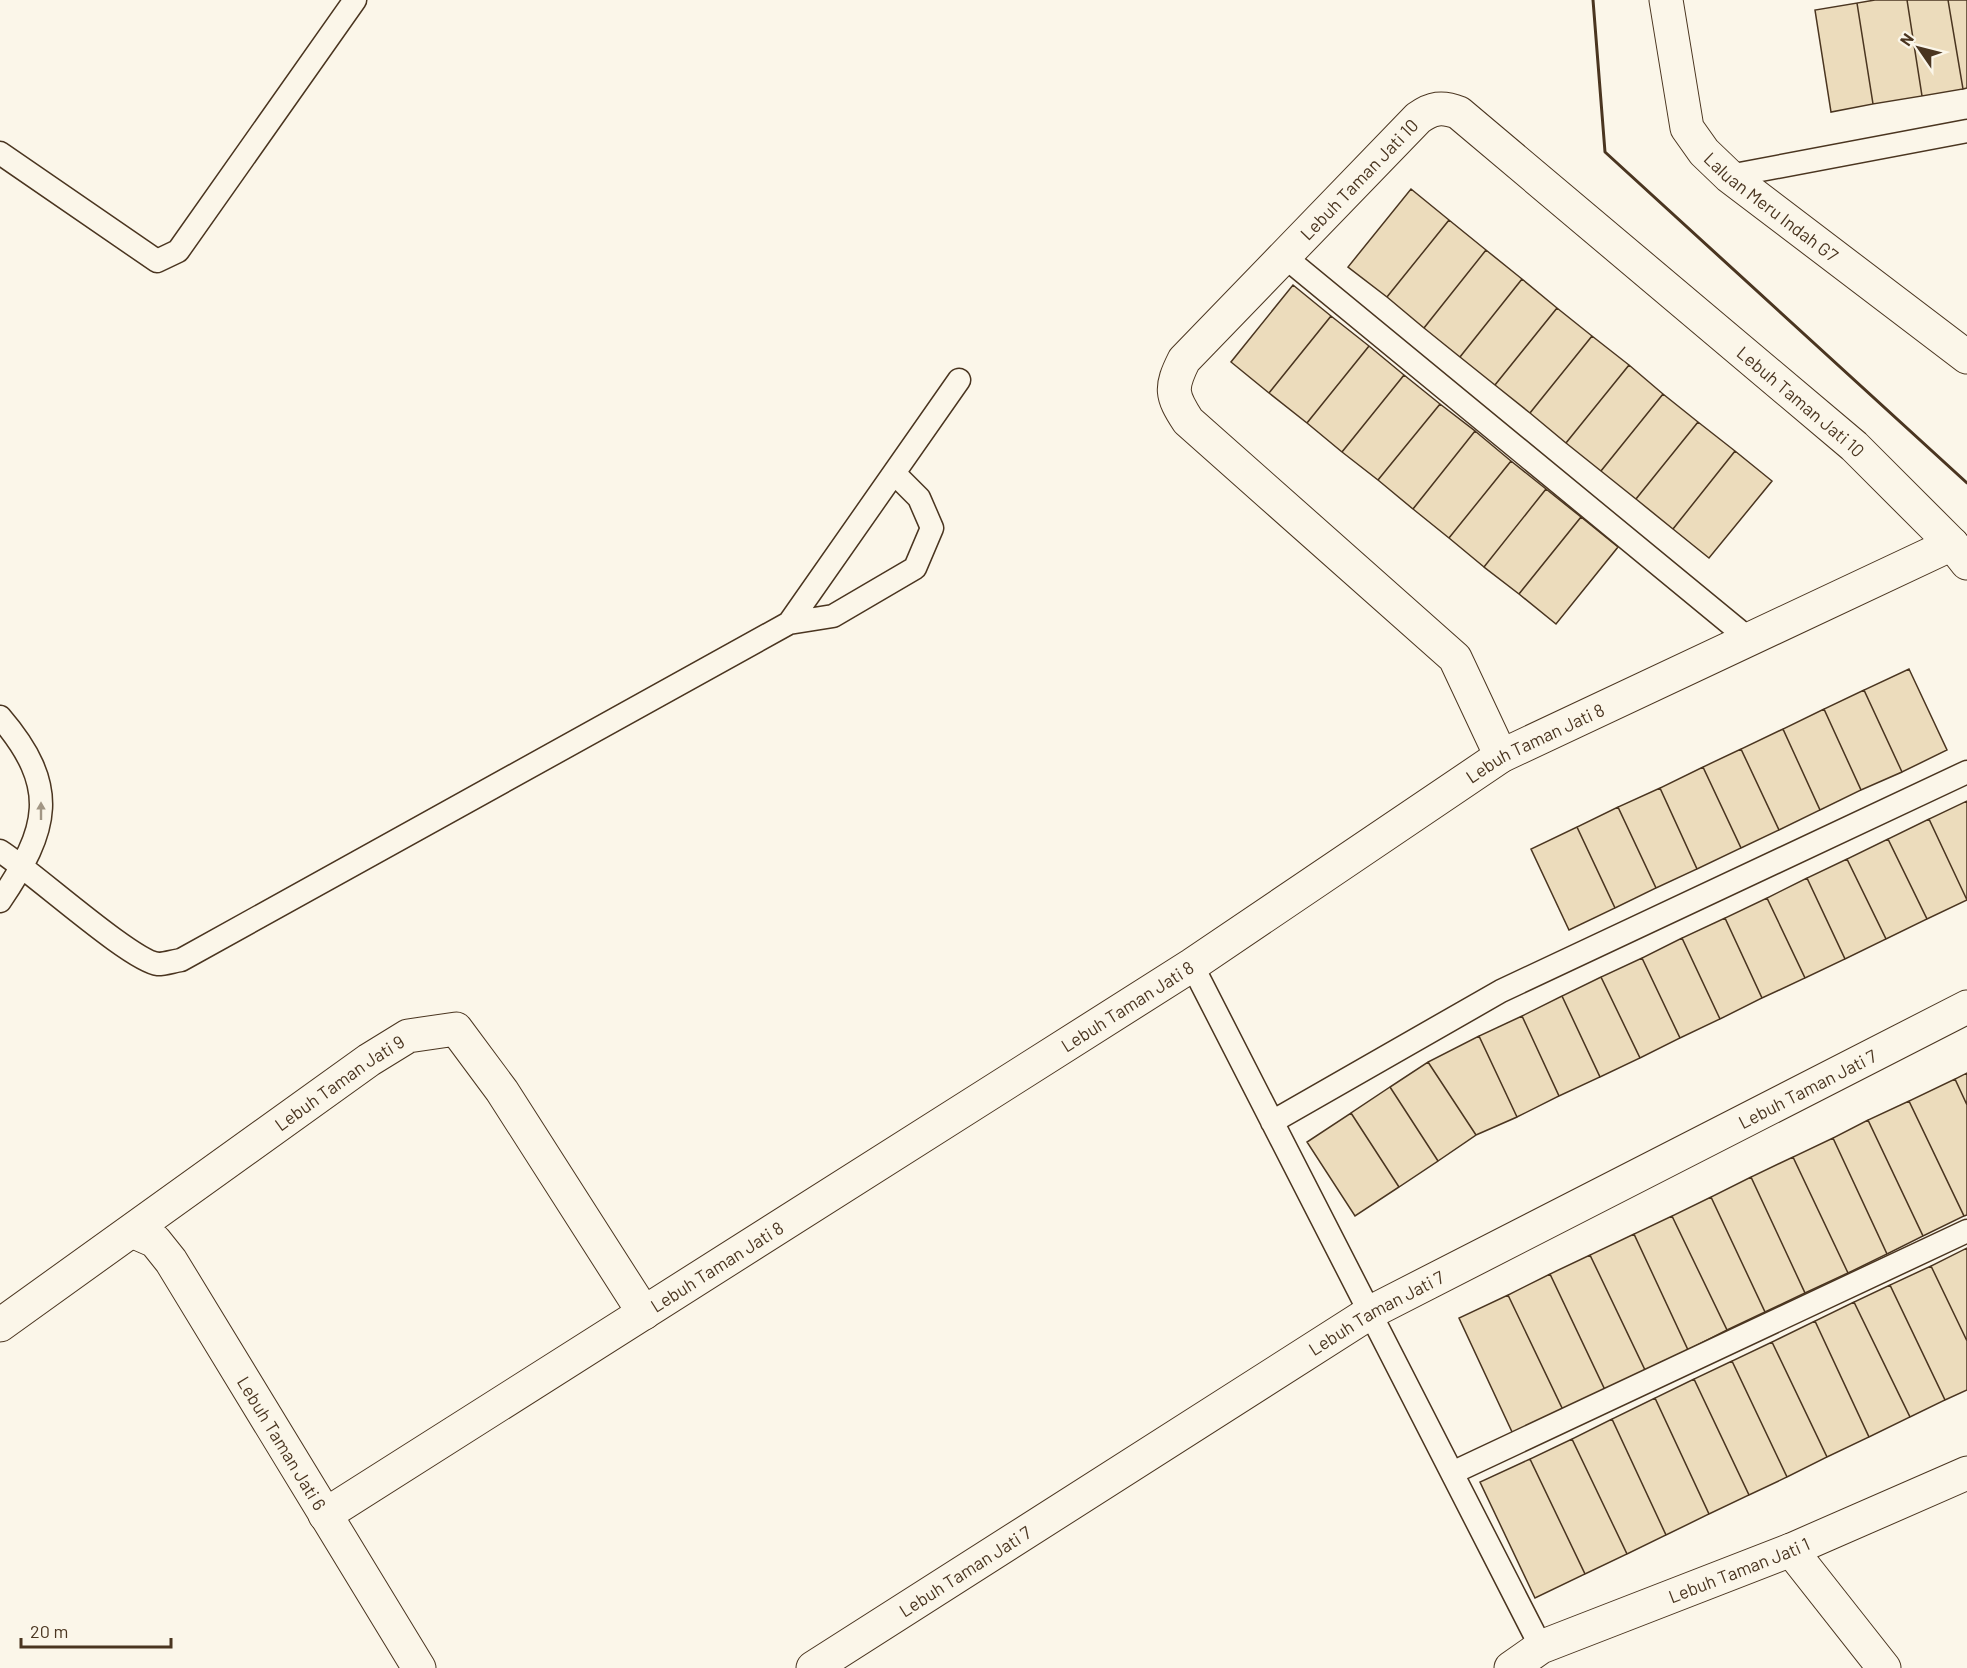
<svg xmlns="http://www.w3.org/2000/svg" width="1967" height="1668" font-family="Barlow,sans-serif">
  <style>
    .building { fill: #ecdcbc; stroke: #4a3520; stroke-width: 1.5 }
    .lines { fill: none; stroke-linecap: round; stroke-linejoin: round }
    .lane-casing { stroke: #4a3520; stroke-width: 25 }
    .street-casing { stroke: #4a3520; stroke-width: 35 }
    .lane { stroke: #fbf6e9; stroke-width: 22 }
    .street { stroke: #fbf6e9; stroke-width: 33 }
    .wall { stroke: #4a3520; stroke-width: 3 }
    .oneway { fill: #a29684 }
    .labels { text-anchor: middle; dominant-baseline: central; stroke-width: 4.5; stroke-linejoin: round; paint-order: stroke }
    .street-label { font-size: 18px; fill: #4a3520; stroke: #fbf6e9 }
  </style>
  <rect width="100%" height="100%" fill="#fbf6e9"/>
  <path class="building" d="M 1875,0 L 1907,0 L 1922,96 L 1873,104 L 1857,3 Z
    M 1907,0 L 1948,0 L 1963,89 L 1922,96 Z
    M 1948,0 L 1967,0 L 1967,88 L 1963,89 Z
    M 1857,3 L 1873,104 L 1831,112 L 1815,10 Z
    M 1411,189 L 1449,220 L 1387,297 L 1348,267 Z
    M 1449,220 L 1486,250 L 1424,328 L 1387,297 Z
    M 1486,250 L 1522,279 L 1460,357 L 1424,328 Z
    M 1522,279 L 1557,308 L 1495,385 L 1460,357 Z
    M 1293,285 L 1331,316 L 1269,393 L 1231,362 Z
    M 1557,308 L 1592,336 L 1530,413 L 1495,385 Z
    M 1331,316 L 1369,346 L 1307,423 L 1269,393 Z
    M 1592,336 L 1629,365 L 1566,443 L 1530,413 Z
    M 1369,346 L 1404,375 L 1342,452 L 1307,423 Z
    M 1629,365 L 1663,394 L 1601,471 L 1566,443 Z
    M 1404,375 L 1440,404 L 1378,480 L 1342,452 Z
    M 1663,394 L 1698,422 L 1636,499 L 1601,471 Z
    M 1440,404 L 1475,431 L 1413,509 L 1378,480 Z
    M 1698,422 L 1735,451 L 1673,529 L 1636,499 Z
    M 1475,431 L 1511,461 L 1449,538 L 1413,509 Z
    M 1735,451 L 1772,481 L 1709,558 L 1673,529 Z
    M 1511,461 L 1546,489 L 1484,567 L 1449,538 Z
    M 1546,489 L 1581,517 L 1519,594 L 1484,567 Z
    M 1581,517 L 1618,547 L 1556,624 L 1519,594 Z
    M 1909,669 L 1947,750 L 1902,772 L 1864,690 Z
    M 1864,690 L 1902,772 L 1861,790 L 1824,709 Z
    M 1824,709 L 1861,790 L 1820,810 L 1783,729 Z
    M 1783,729 L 1820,810 L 1779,830 L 1741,749 Z
    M 1741,749 L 1779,830 L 1741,848 L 1703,767 Z
    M 1703,767 L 1741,848 L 1697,869 L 1660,788 Z
    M 1660,788 L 1697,869 L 1656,888 L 1618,807 Z
    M 1967,801 L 1967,900 L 1929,819 Z
    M 1618,807 L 1656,888 L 1615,908 L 1577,827 Z
    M 1929,819 L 1967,900 L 1927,919 L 1888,839 Z
    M 1577,827 L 1615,908 L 1569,930 L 1531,849 Z
    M 1888,839 L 1927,919 L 1886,939 L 1847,859 Z
    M 1847,859 L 1886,939 L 1845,959 L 1807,878 Z
    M 1807,878 L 1845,959 L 1805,978 L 1767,898 Z
    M 1767,898 L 1805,978 L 1762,998 L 1725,918 Z
    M 1725,918 L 1762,998 L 1720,1019 L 1682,938 Z
    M 1682,938 L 1720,1019 L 1680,1038 L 1642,958 Z
    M 1642,958 L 1680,1038 L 1640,1058 L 1601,977 Z
    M 1601,977 L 1640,1058 L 1600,1077 L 1562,996 Z
    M 1562,996 L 1600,1077 L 1559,1096 L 1522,1016 Z
    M 1522,1016 L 1559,1096 L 1517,1117 L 1479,1036 Z
    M 1479,1036 L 1517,1117 L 1476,1135 L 1428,1062 Z
    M 1428,1062 L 1476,1135 L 1438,1161 L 1390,1087 Z
    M 1967,1073 L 1967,1105 L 1955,1079 Z
    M 1955,1079 L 1967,1105 L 1967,1215 L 1964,1216 L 1909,1101 Z
    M 1390,1087 L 1438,1161 L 1399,1187 L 1351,1113 Z
    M 1909,1101 L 1964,1216 L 1923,1236 L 1868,1120 Z
    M 1351,1113 L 1399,1187 L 1355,1216 L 1307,1142 Z
    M 1868,1120 L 1923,1236 L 1887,1254 L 1833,1138 Z
    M 1833,1138 L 1887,1254 L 1848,1273 L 1793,1157 Z
    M 1793,1157 L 1848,1273 L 1805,1293 L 1751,1177 Z
    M 1751,1177 L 1805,1293 L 1765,1312 L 1711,1197 Z
    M 1711,1197 L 1765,1312 L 1727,1330 L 1672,1216 Z
    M 1672,1216 L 1727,1330 L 1688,1350 L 1634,1234 Z
    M 1634,1234 L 1688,1350 L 1645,1370 L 1590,1255 Z
    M 1967,1248 L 1967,1341 L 1931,1266 Z
    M 1590,1255 L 1645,1370 L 1605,1390 L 1550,1274 Z
    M 1931,1266 L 1967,1341 L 1967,1390 L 1945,1400 L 1890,1285 Z
    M 1550,1274 L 1605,1390 L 1563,1410 L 1508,1295 Z
    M 1890,1285 L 1945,1400 L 1910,1417 L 1854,1302 Z
    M 1508,1295 L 1563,1410 L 1513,1434 L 1459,1318 Z
    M 1854,1302 L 1910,1417 L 1869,1437 L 1815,1321 Z
    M 1815,1321 L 1869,1437 L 1827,1457 L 1772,1342 Z
    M 1772,1342 L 1827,1457 L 1787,1477 L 1732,1361 Z
    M 1732,1361 L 1787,1477 L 1749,1495 L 1694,1379 Z
    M 1694,1379 L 1749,1495 L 1709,1514 L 1655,1398 Z
    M 1655,1398 L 1709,1514 L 1666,1535 L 1612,1419 Z
    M 1612,1419 L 1666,1535 L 1627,1554 L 1572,1439 Z
    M 1572,1439 L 1627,1554 L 1585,1574 L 1530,1459 Z
    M 1530,1459 L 1585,1574 L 1535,1598 L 1480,1482 Z"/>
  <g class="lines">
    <defs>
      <path id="lane" d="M 0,153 L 157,261 L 178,251 L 355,0
        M 1729,176 L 1967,131
        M 1285,257 L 1749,639
        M 789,623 L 833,616 L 915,568 L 932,528 L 919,498 L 894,473
        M 0,717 C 60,787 49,829 0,901
        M 0,851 C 32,871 131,961 158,964 C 165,964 174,961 181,960 L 789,623 L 959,380
        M 1192,965 L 1541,1647
        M 1272,1122 L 1501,991 L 1967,772
        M 1452,1473 L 1967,1231"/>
      <g id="street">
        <path id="s1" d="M 1666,0 L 1687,128 L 1704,152 L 1729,176 L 1967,357"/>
        <path id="s2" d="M 1501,756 L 1455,658 L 1188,421 C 1171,395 1170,388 1184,360 L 1418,118 C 1432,108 1442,106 1459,113 L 1854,446 L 1952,544 L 1967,563"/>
        <path id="s3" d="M 132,1231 L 155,1241 L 171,1261 L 419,1668"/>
        <path id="s4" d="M 0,1325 L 369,1060 L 408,1036 L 456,1029 L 502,1091 L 644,1313"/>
        <path id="s5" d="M 325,1515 L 1192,965 L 1501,756 L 1952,544"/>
        <path d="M 1791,1550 L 1884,1668"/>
        <path id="s6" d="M 813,1668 L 1371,1312 L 1967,1007"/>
        <path id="s7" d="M 1511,1668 L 1541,1647 L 1791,1550 L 1967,1473"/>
      </g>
    </defs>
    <use href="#lane" class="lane-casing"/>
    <use href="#street" class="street-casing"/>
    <use href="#lane" class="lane"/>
    <use href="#street" class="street"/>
    <path class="wall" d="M 1593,0 L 1605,152 L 1967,483"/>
  </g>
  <defs><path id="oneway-solid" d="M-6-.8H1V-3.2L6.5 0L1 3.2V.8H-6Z" transform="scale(1.5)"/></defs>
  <use class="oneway" href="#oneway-solid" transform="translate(41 811) rotate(-90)"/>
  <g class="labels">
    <g class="street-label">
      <text stroke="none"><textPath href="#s2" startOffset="783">Lebuh Taman Jati 10</textPath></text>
      <text stroke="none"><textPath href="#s1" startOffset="246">Laluan Meru Indah G7</textPath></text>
      <text stroke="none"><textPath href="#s2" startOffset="1359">Lebuh Taman Jati 10</textPath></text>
      <text stroke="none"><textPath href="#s5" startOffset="1436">Lebuh Taman Jati 8</textPath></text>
      <text stroke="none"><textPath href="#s5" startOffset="950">Lebuh Taman Jati 8</textPath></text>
      <text stroke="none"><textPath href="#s4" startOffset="417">Lebuh Taman Jati 9</textPath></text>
      <text stroke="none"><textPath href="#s6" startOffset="1152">Lebuh Taman Jati 7</textPath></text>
      <text stroke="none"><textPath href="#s5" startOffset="464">Lebuh Taman Jati 8</textPath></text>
      <text stroke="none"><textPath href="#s6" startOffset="666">Lebuh Taman Jati 7</textPath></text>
      <text stroke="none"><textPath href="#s3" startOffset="264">Lebuh Taman Jati 6</textPath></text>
      <text stroke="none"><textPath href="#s7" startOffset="249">Lebuh Taman Jati 1</textPath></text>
      <text stroke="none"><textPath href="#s6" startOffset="180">Lebuh Taman Jati 7</textPath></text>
    </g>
  </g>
  <g transform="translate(1919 48) rotate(305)" stroke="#fbf6e9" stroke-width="4.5" paint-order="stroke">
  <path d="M0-4.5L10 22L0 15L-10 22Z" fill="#4a3520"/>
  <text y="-9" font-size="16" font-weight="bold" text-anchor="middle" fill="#4a3520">N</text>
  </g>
  <path d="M21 1638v9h150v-9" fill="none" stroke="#4a3520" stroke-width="3"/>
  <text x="30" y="1638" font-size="18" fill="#4a3520" stroke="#fbf6e9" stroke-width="4.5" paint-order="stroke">20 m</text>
</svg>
